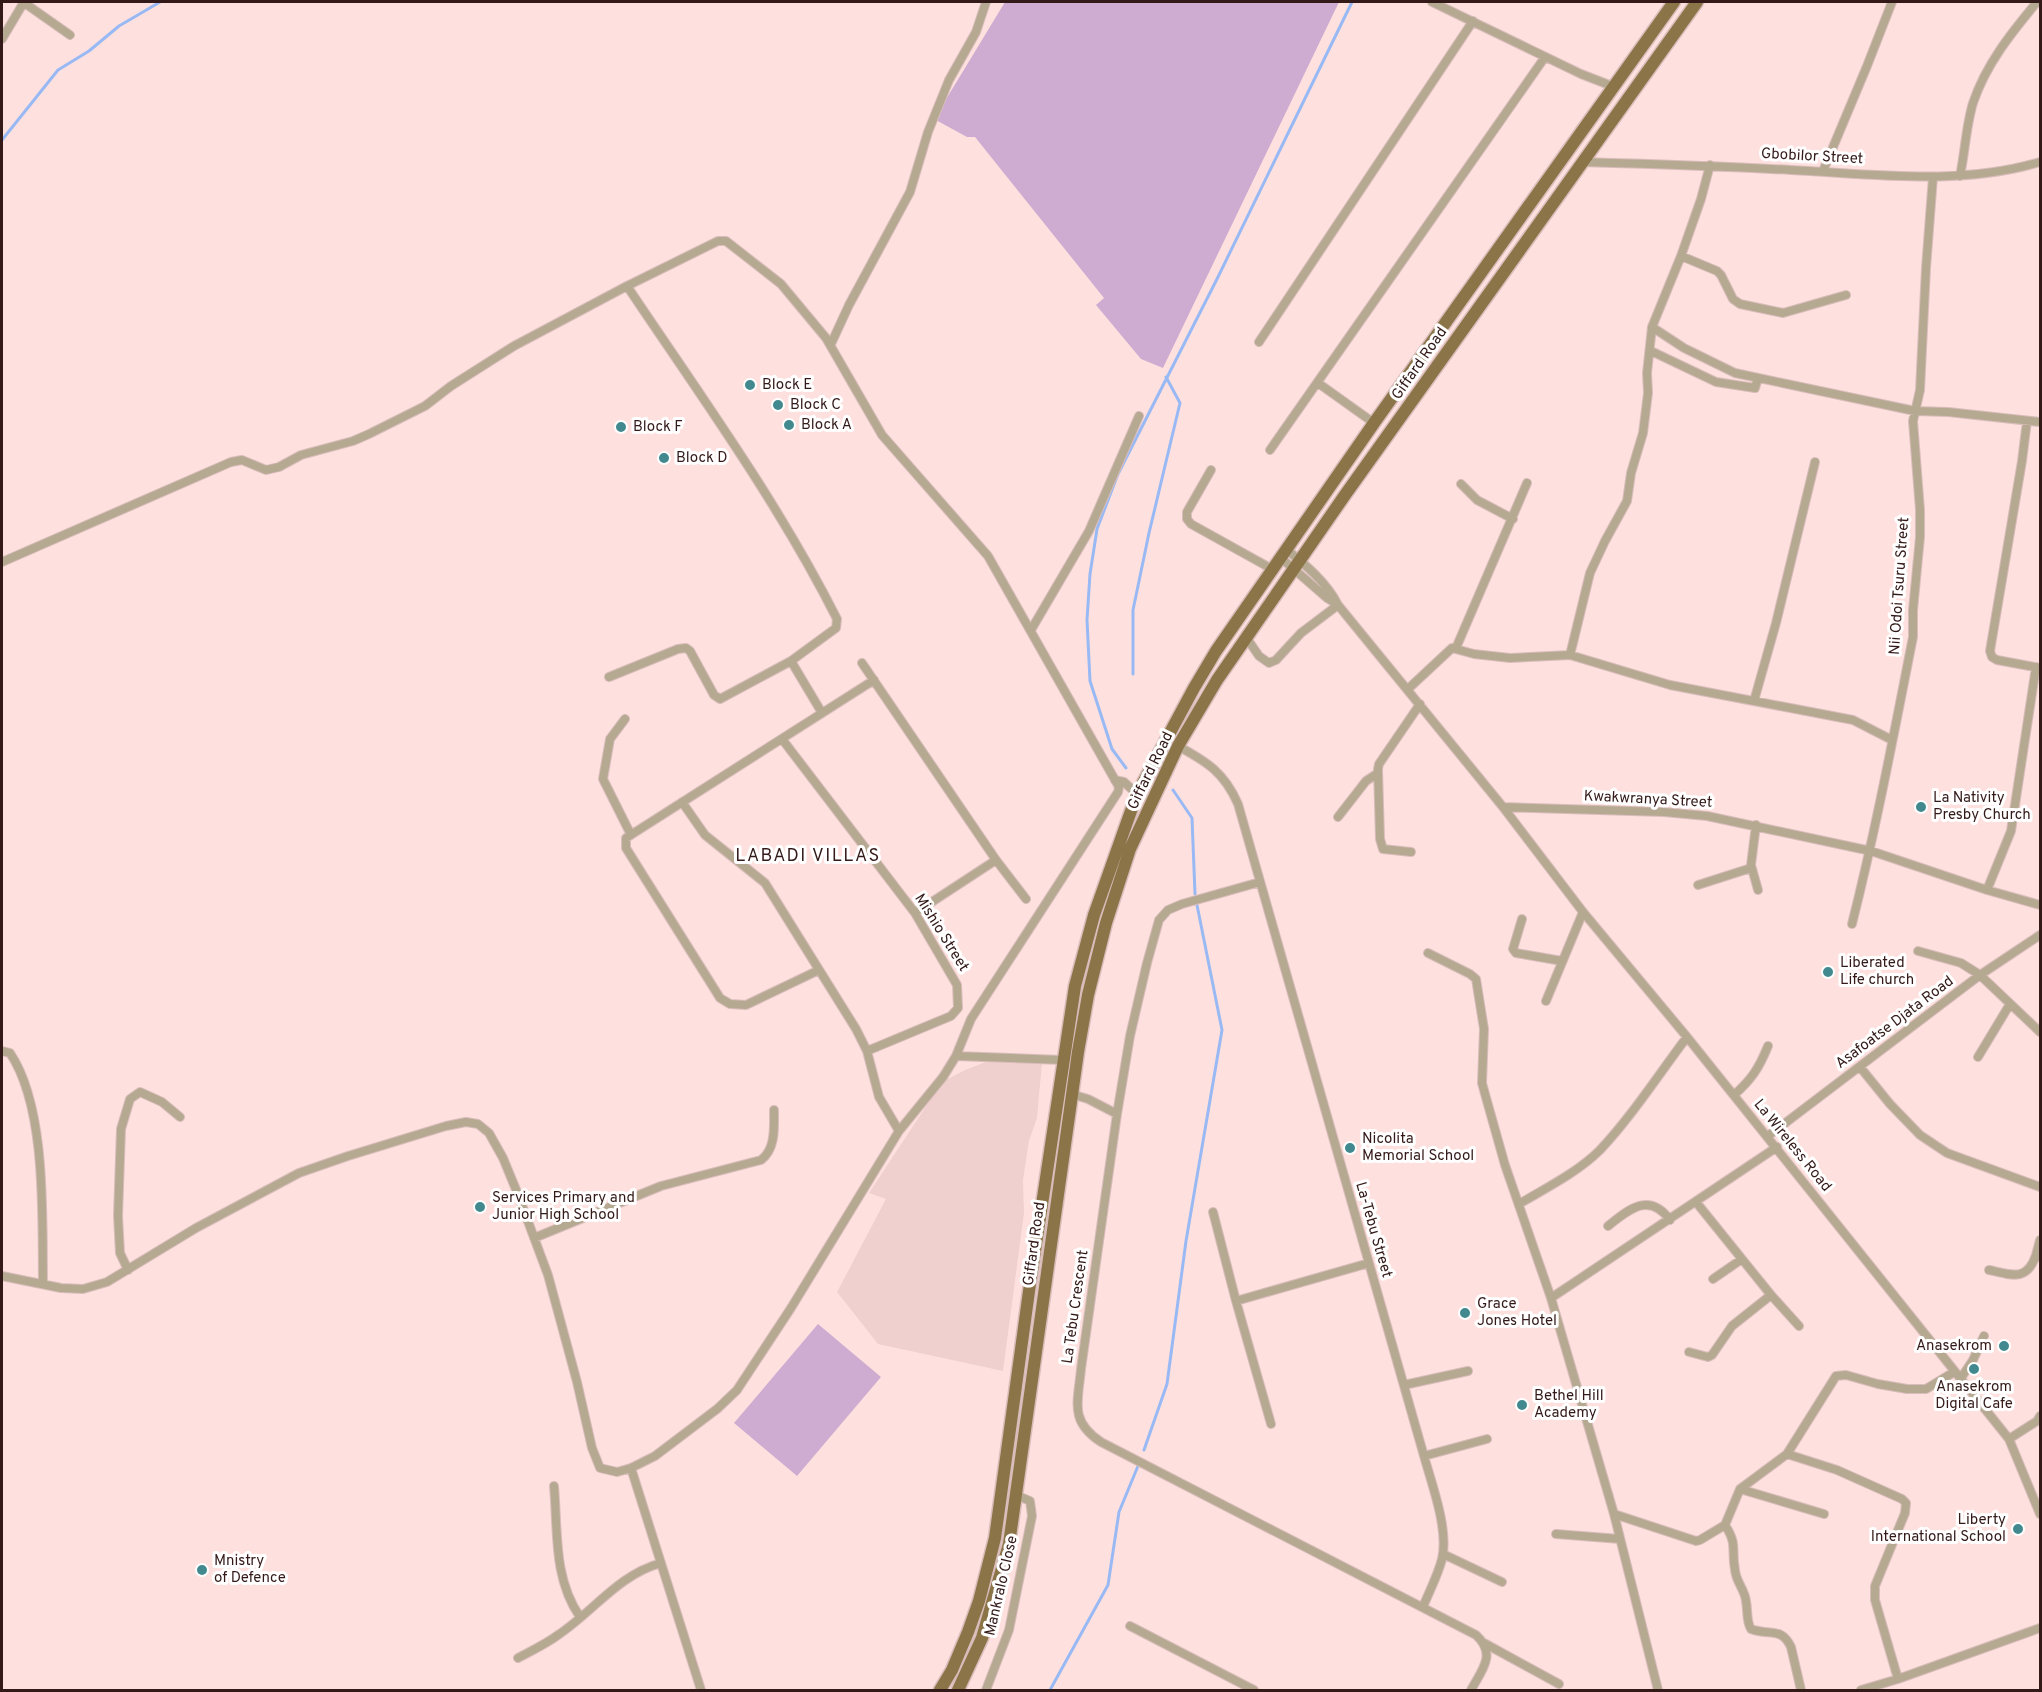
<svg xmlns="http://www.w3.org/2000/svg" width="2042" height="1692" font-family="Overpass,sans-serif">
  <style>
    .built { fill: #f0d0ce }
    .green { fill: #ceacd2 }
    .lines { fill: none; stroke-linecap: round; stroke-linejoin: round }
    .stream { stroke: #99b9f5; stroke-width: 3 }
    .street-casing { stroke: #d9bdbb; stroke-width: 10 }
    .primary-casing { stroke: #d9bdbb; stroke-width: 15 }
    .street { stroke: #b6a992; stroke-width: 8 }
    .primary { stroke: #8b7447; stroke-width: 12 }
    .poi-dot { fill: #42898f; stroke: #fff; stroke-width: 2 }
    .labels { text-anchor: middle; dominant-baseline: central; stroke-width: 6; stroke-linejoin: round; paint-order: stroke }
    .street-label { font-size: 15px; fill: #331a19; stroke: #fff }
    .poi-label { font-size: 15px; fill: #331a19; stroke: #fff; text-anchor: start }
    .quarter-label { font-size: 18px; letter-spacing: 1.5px; fill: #331a19; stroke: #fff }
  </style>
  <rect width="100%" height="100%" fill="#fee1de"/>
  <path class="built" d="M 991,1060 L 1042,1063 L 1037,1118 L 1029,1141 L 1023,1180 L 1024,1213 L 1003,1371 L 878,1344 L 837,1292 L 886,1199 L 869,1193 L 942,1082 L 965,1070 Z"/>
  <path class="green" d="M 1005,2 L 1339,2 L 1163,368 L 1141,359 L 1096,305 L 1104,298 L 975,137 L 967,137 L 934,119 Z
    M 818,1324 L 881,1377 L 797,1476 L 734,1423 Z"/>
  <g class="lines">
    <path class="stream" d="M 2,140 L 58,70 L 89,51 L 119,26 L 160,2
      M 1133,674 L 1133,610 L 1149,533 L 1180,403 L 1166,377
      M 1126,768 L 1112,749 L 1090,681 L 1087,620 L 1090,574 L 1097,529 L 1118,474 L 1217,279 L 1352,2
      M 1173,790 L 1192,818 L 1195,894
      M 1144,1450 L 1167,1384 L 1186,1241 L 1222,1030 L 1197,905
      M 1050,1690 L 1108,1585 L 1119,1512 L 1138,1466"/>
    <defs>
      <path id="street" d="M 23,2 L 70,35
        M 1432,2 L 1581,74 L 1612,86
        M 2,39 L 24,2
        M 1581,162 C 1651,164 1721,166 1791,170 C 1874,174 1960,186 2040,162
        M 1823,171 L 1867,66 L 1892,2
        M 1960,176 C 1965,152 1966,126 1973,103 C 1986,64 2012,32 2037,2
        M 1681,256 L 1717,271 L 1721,275 L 1733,299 L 1740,304 L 1783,313 L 1846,295
        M 627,286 C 700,395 778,502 837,619 L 836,628 L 791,661 L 822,713
        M 1652,327 L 1684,348 L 1735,373 L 1915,411 L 1948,412 L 2040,422
        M 1259,342 L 1473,21
        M 831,344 L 849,305 L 910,192 L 928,132 L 949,80 L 976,32 L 986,2
        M 1651,351 L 1716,382 L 1755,388 L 1758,378
        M 1318,383 L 1374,423
        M 2027,421 L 2022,461 L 1990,651 L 1992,657 L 1997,660 L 2040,668
        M 1270,450 L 1545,57
        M 1211,470 L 1187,512 L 1187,519 L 1191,524 L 1272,569
        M 1461,484 L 1477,500 L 1513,519
        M 1287,550 C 1306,565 1327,583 1338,605 L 1503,807 L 1664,812 L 1707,816 L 1871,851 L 1987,890 L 2040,905
        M 1281,558 L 1327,598 L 1337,604
        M 2,562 L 231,462 L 242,460 L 266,470 L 279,467 L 301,455 L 353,441 L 369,434 L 425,406 L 451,386 L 514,346 L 627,286 L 718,241 L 726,241 L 781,284 L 826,338 L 882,435 L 988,556 L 1119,787 L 1118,792 L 971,1019 L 956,1056
        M 1031,630 L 1089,531 L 1139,416
        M 1246,637 L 1259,656 L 1269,663 L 1276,660 L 1301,633 L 1338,605
        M 1456,648 L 1527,483
        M 1570,655 L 1590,573 L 1605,541 L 1627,501 L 1631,473 L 1643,433 L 1648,393 L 1647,373 L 1652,327 L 1681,256 L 1701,199 L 1710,165
        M 862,663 L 996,860 L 1026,899
        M 609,677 L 678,649 L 686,648 L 690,651 L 714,695 L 720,699 L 791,661
        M 1408,689 L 1452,648 L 1474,654 L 1510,658 L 1570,655 L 1670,685 L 1853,720 L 1892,740
        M 1754,701 L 1776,623 L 1815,462
        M 625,719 L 610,739 L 603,779 L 631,835
        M 782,739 L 915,913 L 957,985 L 958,1008 L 951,1016 L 867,1051
        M 1178,746 C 1207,762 1224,772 1238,804 L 1424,1456 C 1432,1485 1449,1530 1442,1559 C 1438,1575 1429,1592 1423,1607
        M 1115,780 L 1124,782 L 1137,794
        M 682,802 L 705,835 L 765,883 L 856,1029 L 867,1051 L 879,1097 L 899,1131
        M 1503,807 L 1583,912 L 1687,1037 L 2009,1439 L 2040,1514
        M 1338,817 L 1366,781 L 1378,773
        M 1756,825 L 1751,865 L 1758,890
        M 1411,852 L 1383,849 L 1380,839 L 1378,769 L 1379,764 L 1420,704
        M 1260,882 L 1182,904 L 1168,910 L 1159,920 L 1147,963 L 1130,1036 L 1117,1114 L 1081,1369 C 1078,1402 1069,1421 1101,1442 L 1476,1635 C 1497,1654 1482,1670 1471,1690
        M 1698,885 L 1751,868
        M 1987,890 L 2011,831 L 2036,667
        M 915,913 L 996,860
        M 1522,919 L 1513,949 L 1516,953 L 1562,961
        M 1852,924 C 1876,829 1894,733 1913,637 L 1913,610 L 1920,537 L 1920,510 L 1913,421 L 1920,390 L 1926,268 L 1933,177
        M 1918,951 L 1961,963 L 1980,975 L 2040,1032
        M 1428,953 L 1470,974 L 1476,979 L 1484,1029 L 1482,1083 L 1485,1094 L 1505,1165 L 1551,1298 L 1614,1514 L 1658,1690
        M 819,970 L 746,1005 L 730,1004 L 720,998 L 626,848 L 626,838 L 874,680
        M 1546,1001 L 1583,912
        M 2,1051 L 10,1053 C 47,1108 42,1219 43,1284
        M 1978,1057 L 2010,1004
        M 1860,1067 L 1890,1104 L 1920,1135 L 1947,1153 L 2040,1187
        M 1071,1094 L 1088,1099 L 1117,1114
        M 1734,1095 C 1752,1079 1759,1068 1768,1046
        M 1768,1136 L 1980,975 L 2040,935
        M 1519,1204 C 1546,1188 1578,1172 1600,1150 C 1632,1116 1659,1074 1687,1037
        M 1213,1212 L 1236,1301 L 1271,1424
        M 1608,1226 C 1628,1210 1649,1191 1670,1220
        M 534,1238 L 661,1186 L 761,1160 C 776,1149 774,1127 774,1110
        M 2039,1257 L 2036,1255 L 2040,1240
        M 128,1270 L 120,1253 L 118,1216 L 121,1129 L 130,1099 L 140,1092 L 162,1102 L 180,1117
        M 1989,1270 C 2011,1275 2027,1282 2036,1255
        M 2,1276 L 61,1288 L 83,1289 L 107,1282 L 196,1228 L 299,1173 L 348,1156 L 446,1126 L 466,1122 L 478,1124 L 489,1133 L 503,1158 L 517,1192 L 548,1275 L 577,1382 L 592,1448 L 600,1468 L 617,1472 L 631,1468 L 655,1456 L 717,1409 L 737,1390 L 791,1308 L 899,1131 L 943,1077 L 956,1056 L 1062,1060
        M 1713,1279 L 1742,1259
        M 1771,1295 L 1799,1326
        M 1551,1298 L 1777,1147
        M 1236,1301 L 1369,1263
        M 1689,1352 L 1708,1357 L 1712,1355 L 1732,1326 L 1771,1295 L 1696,1202
        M 1961,1378 L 1973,1360 L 1984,1336
        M 1404,1385 L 1468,1371
        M 2009,1439 L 2037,1421 L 2040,1416
        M 1787,1454 L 1837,1470 L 1902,1499 L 1906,1503 L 1905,1513 L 1875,1586 L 1875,1600 L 1898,1679
        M 1424,1456 L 1487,1439
        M 631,1468 L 701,1690
        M 554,1486 C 558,1531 553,1578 580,1617
        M 1740,1489 L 1824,1514
        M 1614,1514 L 1696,1541 L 1700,1540 L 1725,1525 L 1740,1489 L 1787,1454 L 1836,1376 L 1846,1375 L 1878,1384 L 1907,1389 L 1926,1389 L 1954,1372
        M 1725,1525 C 1738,1545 1731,1549 1735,1570 C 1736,1582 1745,1590 1746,1601 C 1748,1611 1746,1621 1751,1629 C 1769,1636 1781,1626 1791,1647 L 1801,1690
        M 1556,1534 L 1620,1539
        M 1443,1554 L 1502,1582
        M 1130,1626 L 1254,1690
        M 1484,1643 L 1559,1684
        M 518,1658 C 531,1651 546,1644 558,1635 C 594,1611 618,1575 661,1563
        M 986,1690 L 1009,1630 L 1032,1516 L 1030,1501 L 1016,1495
        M 1861,1690 L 1898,1679 L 2040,1628"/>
      <path id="primary" d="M 940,1690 L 952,1670 L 968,1632 L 979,1601 L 995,1538 L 1030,1284 L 1075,986 L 1094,915 L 1137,794 L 1194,688 L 1216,651 L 1374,423 L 1674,2
        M 958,1690 L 982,1638 L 1009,1544 L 1078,1052 L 1088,995 L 1106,923 L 1130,849 L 1178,746 L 1217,680 L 1345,495 L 1697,2"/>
    </defs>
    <use href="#street" class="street-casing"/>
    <use href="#primary" class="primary-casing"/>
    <use href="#street" class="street"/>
    <use href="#primary" class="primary"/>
  </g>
  <g class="poi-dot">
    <circle cx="750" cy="385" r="6"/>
    <circle cx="778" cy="405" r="6"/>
    <circle cx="789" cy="425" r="6"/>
    <circle cx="621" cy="427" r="6"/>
    <circle cx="664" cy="458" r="6"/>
    <circle cx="1921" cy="807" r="6"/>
    <circle cx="1828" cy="972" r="6"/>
    <circle cx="1350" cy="1148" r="6"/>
    <circle cx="480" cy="1207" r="6"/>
    <circle cx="1465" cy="1313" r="6"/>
    <circle cx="2004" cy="1346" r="6"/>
    <circle cx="1974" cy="1369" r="6"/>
    <circle cx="1522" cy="1405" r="6"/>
    <circle cx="2018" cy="1529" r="6"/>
    <circle cx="202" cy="1570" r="6"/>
  </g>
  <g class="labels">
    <g class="street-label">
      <text transform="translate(1812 157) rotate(3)">Gbobilor Street</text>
      <text transform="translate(1420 364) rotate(-55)">Giffard Road</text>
      <text transform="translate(1900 586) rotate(-86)">Nii Odoi Tsuru Street</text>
      <text transform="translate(1151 771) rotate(-64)">Giffard Road</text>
      <text transform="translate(1648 800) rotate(3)">Kwakwranya Street</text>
      <text transform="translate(941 933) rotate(58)">Mishio Street</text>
      <text transform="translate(1895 1023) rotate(-37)">Asafoatse Djata Road</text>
      <text transform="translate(1792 1146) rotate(51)">La Wireless Road</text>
      <text transform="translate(1373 1230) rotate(74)">La-Tebu Street</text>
      <text transform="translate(1035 1244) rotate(-82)">Giffard Road</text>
      <text transform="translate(1076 1307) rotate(-82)">La Tebu Crescent</text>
      <text transform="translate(1002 1586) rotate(-77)">Mankralo Close</text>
    </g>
    <g class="poi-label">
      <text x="762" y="385">Block E</text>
      <text x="790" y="405">Block C</text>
      <text x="801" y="425">Block A</text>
      <text x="633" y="427">Block F</text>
      <text x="676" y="458">Block D</text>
      <text x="1933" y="798">La Nativity<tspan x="1933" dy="17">Presby Church</tspan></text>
      <text x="1840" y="963">Liberated<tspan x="1840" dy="17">Life church</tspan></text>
      <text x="1362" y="1139">Nicolita<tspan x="1362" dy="17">Memorial School</tspan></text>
      <text x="492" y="1198">Services Primary and<tspan x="492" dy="17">Junior High School</tspan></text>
      <text x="1477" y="1304">Grace<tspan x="1477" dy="17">Jones Hotel</tspan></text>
      <text x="1992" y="1346" text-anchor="end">Anasekrom</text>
      <text x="1974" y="1387" text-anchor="middle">Anasekrom<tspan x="1974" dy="17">Digital Cafe</tspan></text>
      <text x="1534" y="1396">Bethel Hill<tspan x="1534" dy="17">Academy</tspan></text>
      <text x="2006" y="1520" text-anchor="end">Liberty<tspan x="2006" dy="17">International School</tspan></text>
      <text x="214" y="1561">Mnistry<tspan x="214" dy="17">of Defence</tspan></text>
    </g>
    <g class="quarter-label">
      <text x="808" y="856">LABADI VILLAS</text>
    </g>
  </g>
  <rect width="2042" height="1692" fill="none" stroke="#331a19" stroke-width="6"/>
</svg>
